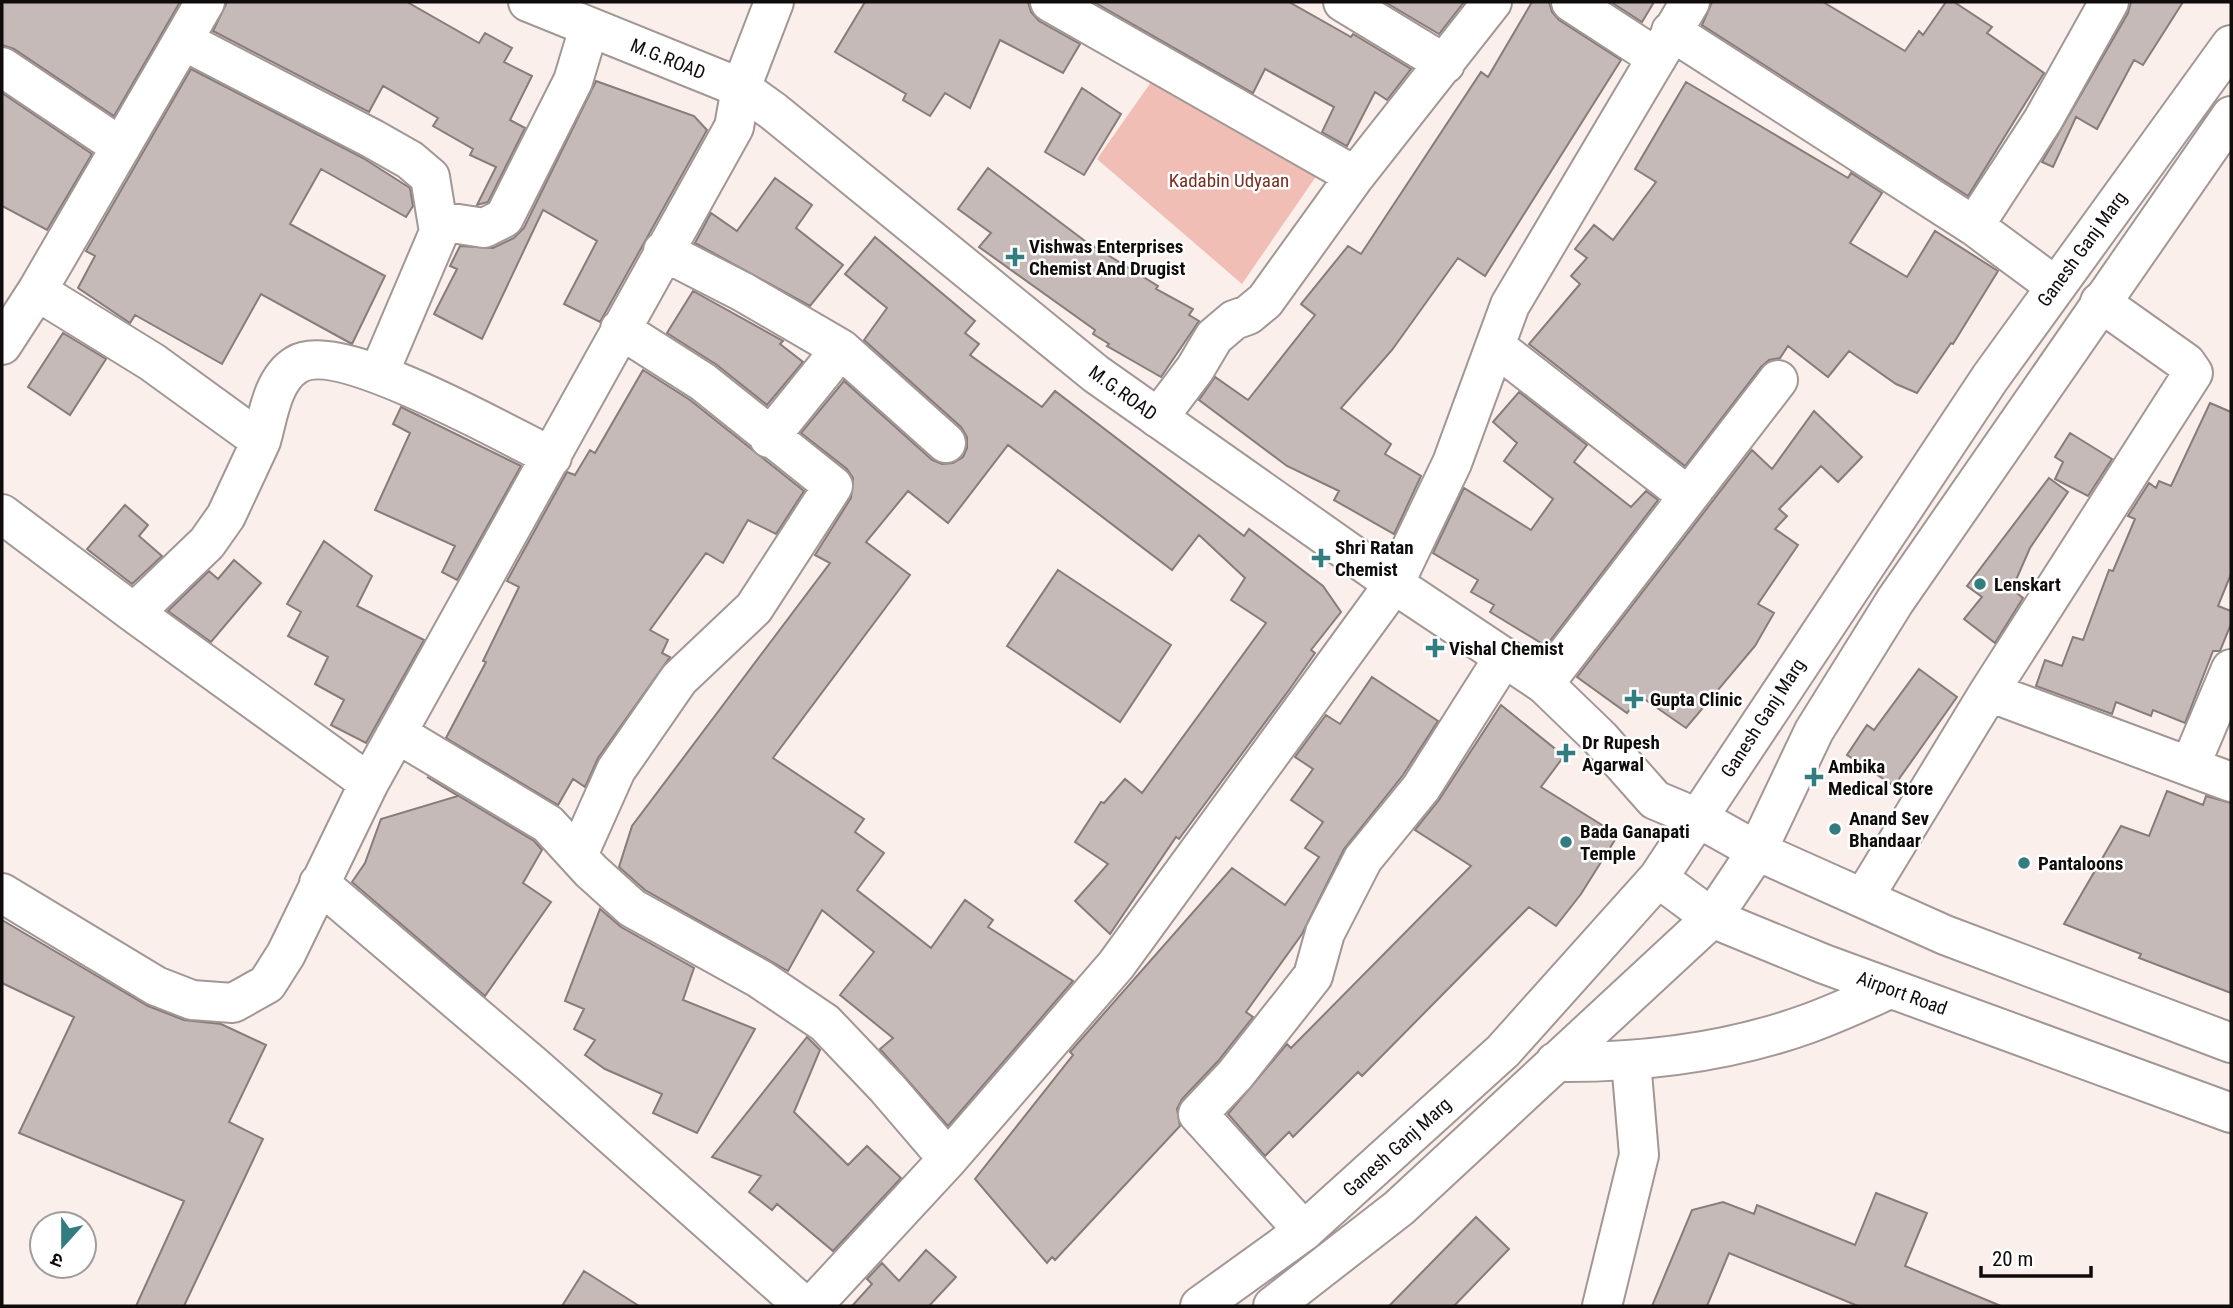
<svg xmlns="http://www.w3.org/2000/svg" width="2233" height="1308" font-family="'Roboto Condensed','Noto Sans Devanagari',sans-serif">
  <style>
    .green { fill: #f0beb4 }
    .building { fill: #c5bab7; stroke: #877c7a; stroke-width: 2 }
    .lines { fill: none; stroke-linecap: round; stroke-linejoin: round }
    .minor-casing { stroke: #a19794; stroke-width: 42 }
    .major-casing { stroke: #a19794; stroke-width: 42 }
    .minor { stroke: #fff; stroke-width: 38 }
    .major { stroke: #fff; stroke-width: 38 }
    .poi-dot { fill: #337c80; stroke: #fff; stroke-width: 2.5 }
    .labels { text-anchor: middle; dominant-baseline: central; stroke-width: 5; stroke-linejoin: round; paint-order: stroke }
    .street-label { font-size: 19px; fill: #0f0c0b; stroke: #fff }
    .park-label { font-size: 19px; fill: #792f22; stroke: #fff }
    .poi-label { font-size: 19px; font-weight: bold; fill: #0f0c0b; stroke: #fff; text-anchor: start }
  </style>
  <rect width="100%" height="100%" fill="#fbefec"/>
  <path class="green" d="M 1168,58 L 1326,162 L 1242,284 L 1097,159 Z"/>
  <path class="building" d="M 2,2 L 180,2 L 114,116 L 14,49 L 2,45 Z
    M 227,2 L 407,2 L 479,43 L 485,33 L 512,48 L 504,62 L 532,76 L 510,120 L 525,128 L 488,202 L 477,205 L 496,167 L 470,155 L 473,149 L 433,126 L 438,118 L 383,86 L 369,112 L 213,31 Z
    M 865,2 L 1028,2 L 1031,12 L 1039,21 L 1080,44 L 1063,73 L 1000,40 L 970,108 L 945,93 L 930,116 L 903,100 L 906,94 L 835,52 Z
    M 1094,2 L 1289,2 L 1351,37 L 1353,34 L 1411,69 L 1387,100 L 1375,92 L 1347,146 L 1322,132 L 1334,107 L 1265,69 L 1253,93 Z
    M 1385,2 L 1464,2 L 1439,34 Z
    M 1532,2 L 1549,2 L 1552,12 L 1559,20 L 1621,60 L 1485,276 L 1458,258 L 1392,350 L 1341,408 L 1391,444 L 1385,454 L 1421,476 L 1394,534 L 1334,500 L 1339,491 L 1287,466 L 1199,400 L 1215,377 L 1248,400 L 1315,315 L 1301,304 L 1348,246 L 1361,254 L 1481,72 L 1488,77 Z
    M 1611,2 L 1654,2 L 1642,22 Z
    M 1712,2 L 1823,2 L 1905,51 L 1919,31 L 1923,35 L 1946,2 L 1954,2 L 1992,27 L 1987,33 L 2044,73 L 1968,196 L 1702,25 Z
    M 2131,2 L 2183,2 L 2143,65 L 2134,60 L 2097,129 L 2076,117 L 2053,167 L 2042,162 L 2128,13 Z
    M 191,69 L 363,158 L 410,188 L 413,206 L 406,217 L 321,169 L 290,224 L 385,276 L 352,344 L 261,294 L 222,364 L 135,315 L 130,323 L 78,288 L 95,256 L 86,251 Z
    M 596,81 L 694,116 L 707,130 L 600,322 L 564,304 L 597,241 L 543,210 L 482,339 L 434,314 L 457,269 L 450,266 L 460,246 L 493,248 L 514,238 L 524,228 Z
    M 1686,82 L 1848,178 L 1851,173 L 1882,193 L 1850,243 L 1907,277 L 1935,231 L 1998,271 L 1953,344 L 1951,343 L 1917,393 L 1896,384 L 1849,351 L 1828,377 L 1788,346 L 1780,358 L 1769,360 L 1761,367 L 1685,466 L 1529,344 L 1580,284 L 1571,276 L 1587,258 L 1575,249 L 1594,225 L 1613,240 L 1656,182 L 1635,169 Z
    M 1082,88 L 1121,114 L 1084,175 L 1045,152 Z
    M 2,93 L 92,154 L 47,230 L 2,206 Z
    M 988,168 L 1085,241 L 1158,286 L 1156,289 L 1193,309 L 1189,315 L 1199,321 L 1161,377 L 1107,346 L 1109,344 L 1093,334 L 1095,330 L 979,247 L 991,233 L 958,209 Z
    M 775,178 L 812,205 L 796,228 L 843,265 L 810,306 L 695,243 L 711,213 L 737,231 Z
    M 875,237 L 975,321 L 965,333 L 979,344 L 970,355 L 1042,407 L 1055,391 L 1244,536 L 1249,529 L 1323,586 L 1341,612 L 1311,650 L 1315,653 L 1289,690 L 1179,839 L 1176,837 L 1110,934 L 1075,901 L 1108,864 L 1075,842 L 1101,802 L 1104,803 L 1125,779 L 1142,793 L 1266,623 L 1231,600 L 1245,578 L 1199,535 L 1172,570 L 1008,445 L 948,523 L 908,491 L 866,542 L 910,575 L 773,758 L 864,819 L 855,832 L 884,853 L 857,890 L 931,948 L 965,900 L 993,920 L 988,927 L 1073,981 L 948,1126 L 880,1049 L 893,1038 L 840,995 L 874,952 L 822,910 L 788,971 L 645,890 L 619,867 L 632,826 L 830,563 L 815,555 L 851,498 L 853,478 L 847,469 L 801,433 L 844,381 L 932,460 L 942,464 L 953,463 L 963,457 L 967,448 L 967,437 L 961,427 L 864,340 L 887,308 L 845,274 Z
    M 693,291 L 783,341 L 780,344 L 803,362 L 767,405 L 717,365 L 667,333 Z
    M 63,333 L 106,359 L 70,415 L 28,387 Z
    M 643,370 L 690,400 L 804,491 L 776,534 L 748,520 L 723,563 L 706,553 L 650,630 L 668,640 L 662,653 L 670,657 L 598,758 L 585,787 L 573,779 L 558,805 L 446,738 L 486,662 L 483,661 L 519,587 L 507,581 L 567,472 L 575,475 L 590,450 L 595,453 Z
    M 1519,392 L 1587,445 L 1574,462 L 1631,507 L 1646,491 L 1658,500 L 1546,646 L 1490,612 L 1494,605 L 1471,592 L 1478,580 L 1433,553 L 1464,488 L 1531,530 L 1553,499 L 1504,461 L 1517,443 L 1493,422 Z
    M 2210,403 L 2231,412 L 2231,574 L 2218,606 L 2231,611 L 2231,624 L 2220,651 L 2213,651 L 2185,723 L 2153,710 L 2151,716 L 2116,702 L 2112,714 L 2036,686 L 2045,660 L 2062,666 L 2073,637 L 2083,640 L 2109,570 L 2113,571 L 2135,519 L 2128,516 L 2149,483 L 2156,488 L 2159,481 L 2171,486 Z
    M 401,407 L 521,466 L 457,580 L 442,572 L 455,546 L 375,510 L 410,433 L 393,424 Z
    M 1814,411 L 1862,457 L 1838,482 L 1821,466 L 1779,509 L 1787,516 L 1775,529 L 1798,545 L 1758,604 L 1774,613 L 1755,646 L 1686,728 L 1640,696 L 1627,713 L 1577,677 L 1752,450 L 1772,469 Z
    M 2070,433 L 2112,459 L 2088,496 L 2055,479 L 2063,462 L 2055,457 Z
    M 2049,478 L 2068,492 L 2030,548 L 2012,589 L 2023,598 L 1995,643 L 1964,619 L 1982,597 L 1967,586 Z
    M 125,505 L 148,525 L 139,536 L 162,556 L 132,584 L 87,549 Z
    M 324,541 L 372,576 L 357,606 L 424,640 L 366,743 L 331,725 L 344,700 L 315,684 L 328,657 L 288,636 L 301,612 L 287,604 Z
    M 234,560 L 261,583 L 211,642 L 168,611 L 209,571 L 218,579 Z
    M 1058,570 L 1171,645 L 1120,722 L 1007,646 Z
    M 1919,669 L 1957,697 L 1894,786 L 1847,755 L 1867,725 L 1874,730 Z
    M 1372,677 L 1438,721 L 1403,775 L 1344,849 L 1302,934 L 1246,1012 L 1253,1017 L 1218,1061 L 1182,1099 L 1177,1109 L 1180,1126 L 1055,1260 L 1052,1257 L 1047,1263 L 975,1179 L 1073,1055 L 1070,1052 L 1232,868 L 1285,905 L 1319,857 L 1305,848 L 1323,822 L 1291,800 L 1313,769 L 1295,757 L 1326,715 L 1340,724 Z
    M 1501,705 L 1564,756 L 1541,787 L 1618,835 L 1581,894 L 1556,926 L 1529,907 L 1362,1076 L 1358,1072 L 1293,1137 L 1289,1132 L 1265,1156 L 1228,1114 L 1287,1044 L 1291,1048 L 1471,866 L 1415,830 L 1439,800 Z
    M 427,777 L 534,841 L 542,850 L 523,883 L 551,902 L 485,996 L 352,882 L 365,863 L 381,819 L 458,796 Z
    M 2167,791 L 2203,805 L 2206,796 L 2231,803 L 2231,993 L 2139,958 L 2141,954 L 2064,924 L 2121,826 L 2149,836 Z
    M 600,909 L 621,927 L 694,968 L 683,1000 L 755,1029 L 697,1133 L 653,1113 L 662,1094 L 605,1069 L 585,1055 L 595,1040 L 574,1029 L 584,1009 L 565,1001 Z
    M 2,920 L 148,1006 L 184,1020 L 221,1024 L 266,1045 L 229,1122 L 263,1139 L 184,1306 L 136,1306 L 184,1201 L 19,1133 L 74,1017 L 2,983 Z
    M 807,1037 L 820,1050 L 794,1112 L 848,1165 L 867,1146 L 901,1178 L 833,1251 L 777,1204 L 772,1210 L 749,1192 L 761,1176 L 712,1157 Z
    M 1876,1193 L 1927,1213 L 1905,1266 L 2001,1306 L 1858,1306 L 1729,1253 L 1707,1306 L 1652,1306 L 1692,1210 L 1723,1202 L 1754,1214 L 1757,1205 L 1855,1245 Z
    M 1476,1217 L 1509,1249 L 1454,1306 L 1389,1306 Z
    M 926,1250 L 956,1277 L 929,1306 L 852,1306 L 872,1284 L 867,1279 L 882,1263 L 899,1281 Z
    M 584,1271 L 639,1306 L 562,1306 Z"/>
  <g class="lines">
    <defs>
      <path id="minor" d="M 1050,2 L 1355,176
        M 1343,2 L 1445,64
        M 1571,2 L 1657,58
        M 1671,31 L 1974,226 L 2055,286
        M 184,41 L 373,139 L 410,160 L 430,177 L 439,232 L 379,373
        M 2,67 L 121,147
        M 439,221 L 484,228 L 504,218 L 573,81 L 589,28
        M 1974,226 L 2043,120 L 2109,2
        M 663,251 L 743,292 L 841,349 L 946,443
        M 37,291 L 152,362 L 261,441 C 268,417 272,380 296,365 C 338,338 507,435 552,457
        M 2,345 L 37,291 L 205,2
        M 1495,346 L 1688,496
        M 1158,418 L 1195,369 L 1214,337 L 1234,320 L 1248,315 L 1265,301 L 1355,176 L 1492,2
        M 769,438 L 841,349
        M 2,514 L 134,613 L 369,783
        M 134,613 L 207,543 L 226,516 L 261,441
        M 1544,684 L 1778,380
        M 1989,692 L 2193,373 L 2186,363 L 2100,302
        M 398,734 L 548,824 L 591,871 L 632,908 L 760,979 L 825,1023 L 887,1088 L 948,1159
        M 2190,766 L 2231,669
        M 578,855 L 616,770 L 679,679 L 754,608 L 833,486 L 703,382 L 620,329
        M 319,883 L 535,1067 L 804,1306
        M 2,893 L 156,986 L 192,1000 L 233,1003 L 267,984 L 286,954 L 369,783 L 734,127 L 741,88 L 774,2
        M 1864,897 L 1989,692 L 2231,782
        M 1304,1231 L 1198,1114 L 1235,1075 L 1313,976 L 1325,933 L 1363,859 L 1421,788 L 1504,657
        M 812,1306 L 948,1159 L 1116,965 L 1394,584 L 1452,463 L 1510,305 L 1690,2
        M 1602,1306 L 1639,1155 L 1631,1061"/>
      <path id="major" d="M 528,2 L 741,88 L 773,111 L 1096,374 L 1394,584 L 1544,684 L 1600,738 L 1655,800 L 1698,818 L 1757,851 L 1945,935 L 2231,1043
        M 1658,878 L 1712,918 L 1824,964 L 2231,1113
        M 1555,1062 C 1640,1063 1726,1053 1807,1024 C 1835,1014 1863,1001 1890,989
        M 1200,1306 L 1304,1231 L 1503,1051 L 1658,878 L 1990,378 L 2231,45
        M 1273,1306 L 1399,1208 L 1712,918 L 1757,851 L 1814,731 L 1895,601 L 2231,116"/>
    </defs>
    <use href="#minor" class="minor-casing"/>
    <use href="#major" class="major-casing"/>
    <use href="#minor" class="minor"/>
    <use href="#major" class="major"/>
  </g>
  <g class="poi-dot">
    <path d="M1011.5 246.5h7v7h7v7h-7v7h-7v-7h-7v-7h7z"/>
    <path d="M1317.5 547.5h7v7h7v7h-7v7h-7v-7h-7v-7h7z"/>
    <circle cx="1980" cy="584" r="7"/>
    <path d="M1431.5 637.5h7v7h7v7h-7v7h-7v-7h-7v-7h7z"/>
    <path d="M1630.5 688.5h7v7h7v7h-7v7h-7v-7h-7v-7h7z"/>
    <path d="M1562.5 742.5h7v7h7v7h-7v7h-7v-7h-7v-7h7z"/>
    <path d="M1810.5 766.5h7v7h7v7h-7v7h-7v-7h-7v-7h7z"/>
    <circle cx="1835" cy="829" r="7"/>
    <circle cx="1566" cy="842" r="7"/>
    <circle cx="2024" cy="863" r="7"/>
  </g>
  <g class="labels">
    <g class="street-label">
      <text transform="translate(668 59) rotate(22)">M.G.ROAD</text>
      <text transform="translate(2082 249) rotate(-54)">Ganesh Ganj Marg</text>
      <text transform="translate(1123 393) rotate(36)">M.G.ROAD</text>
      <text transform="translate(1763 718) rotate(-57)">Ganesh Ganj Marg</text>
      <text transform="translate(1902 993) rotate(20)">Airport Road</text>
      <text transform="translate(1397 1147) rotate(-42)">Ganesh Ganj Marg</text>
    </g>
    <g class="park-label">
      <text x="1229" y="180">Kadabin Udyaan</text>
    </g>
    <g class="poi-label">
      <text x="1029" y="246">Vishwas Enterprises<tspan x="1029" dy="22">Chemist And Drugist</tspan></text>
      <text x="1335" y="547">Shri Ratan<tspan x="1335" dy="22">Chemist</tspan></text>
      <text x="1994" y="584">Lenskart</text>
      <text x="1449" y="648">Vishal Chemist</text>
      <text x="1650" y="699">Gupta Clinic</text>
      <text x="1582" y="742">Dr Rupesh<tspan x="1582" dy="22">Agarwal</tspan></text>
      <text x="1828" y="766">Ambika<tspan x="1828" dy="22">Medical Store</tspan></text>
      <text x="1849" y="818">Anand Sev<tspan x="1849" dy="22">Bhandaar</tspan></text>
      <text x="1580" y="831">Bada Ganapati<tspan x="1580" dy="22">Temple</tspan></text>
      <text x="2038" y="863">Pantaloons</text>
    </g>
  </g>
  <rect width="2233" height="1308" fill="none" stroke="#0f0c0b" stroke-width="7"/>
  <g transform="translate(63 1245) rotate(201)"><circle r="33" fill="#ffffff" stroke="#9f9e9d" stroke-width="2"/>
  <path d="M0-5L12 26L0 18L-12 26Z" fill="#337c80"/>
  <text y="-10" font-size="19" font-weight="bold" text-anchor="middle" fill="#0f0c0b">उ</text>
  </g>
  <path d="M1981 1266v10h110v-10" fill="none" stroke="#0f0c0b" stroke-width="3.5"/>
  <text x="1992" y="1266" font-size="21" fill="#0f0c0b" stroke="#ffffff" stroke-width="5" paint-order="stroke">20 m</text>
</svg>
